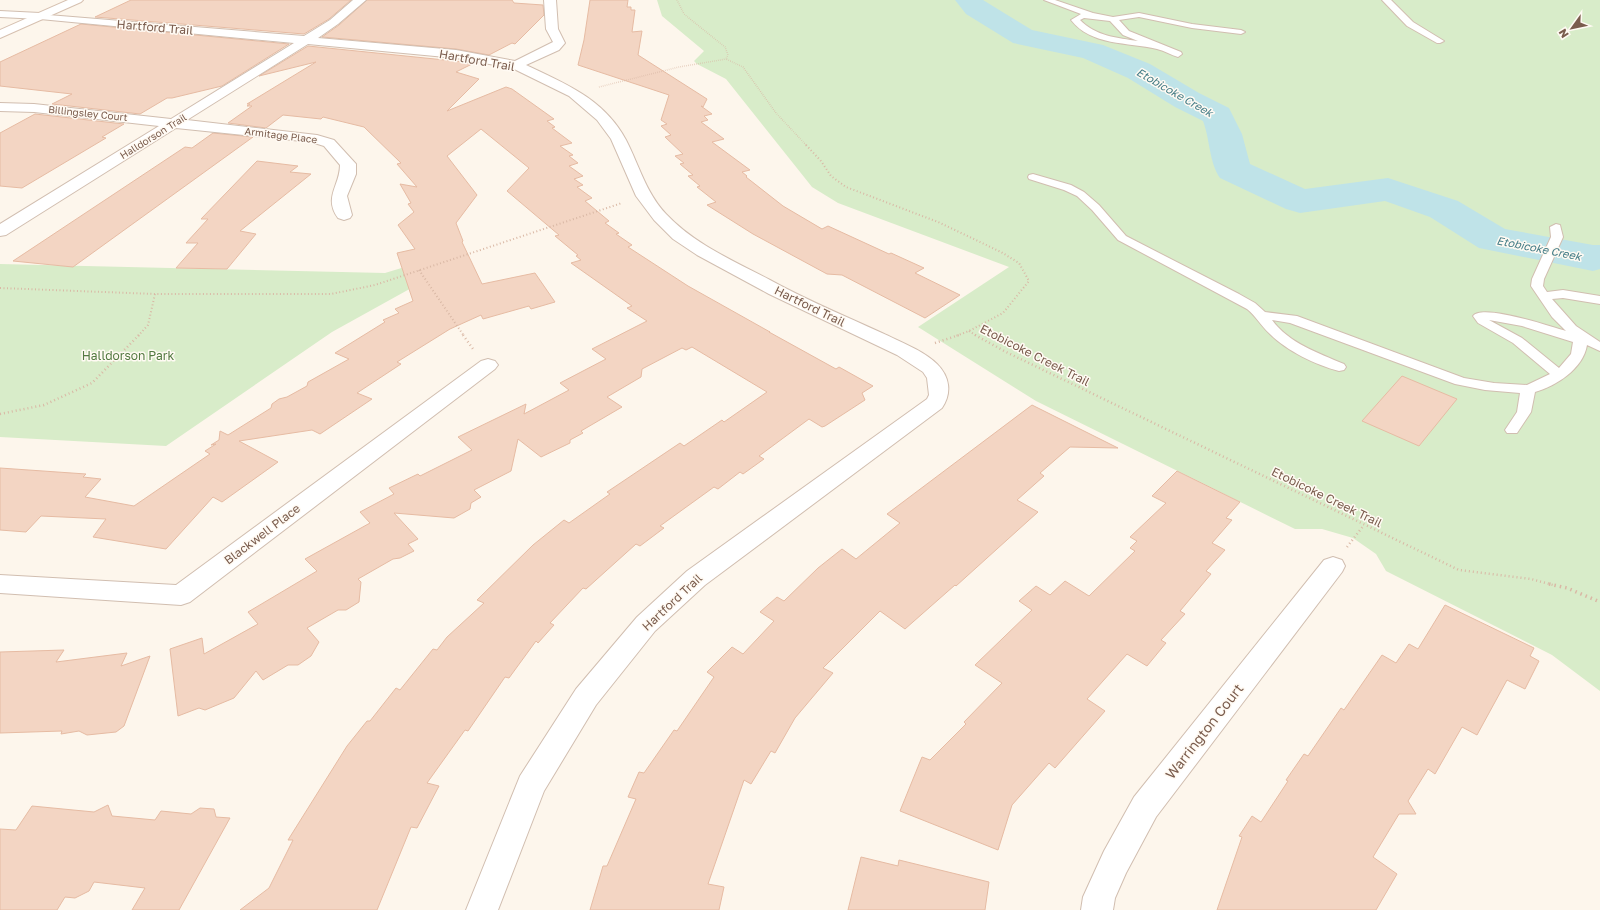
<svg xmlns="http://www.w3.org/2000/svg" width="1600" height="910" font-family="'Golos Text',sans-serif">
  <style>
    .green { fill: #d8ecc9 }
    .lines { fill: none; stroke-linecap: round; stroke-linejoin: round }
    .river { fill: #bfe3e8; fill-rule: evenodd }
    .building { fill: #f3d5c3; stroke: #e6bba3 }
    .service-casing { stroke: #d1beb0; stroke-width: 2 }
    .minor-casing { stroke: #d1beb0; stroke-width: 2 }
    .tertiary-casing { stroke: #d1beb0; stroke-width: 2 }
    .secondary-casing { stroke: #d6c0b0; stroke-width: 2 }
    .path-far3 { stroke: #d9b8a5; stroke-width: 1.5; stroke-dasharray: 0.5 1.5; stroke-linecap: butt }
    .path-far2 { stroke: #d9b8a5; stroke-width: 2; stroke-dasharray: 1 2.5; stroke-linecap: butt }
    .path-far1 { stroke: #d9b8a5; stroke-width: 2.5; stroke-dasharray: 1 3; stroke-linecap: butt }
    .path { stroke: #d9b8a5; stroke-width: 3.5; stroke-dasharray: 1.5 4; stroke-linecap: butt }
    .service { fill: #fff; fill-rule: evenodd }
    .minor { fill: #fff; fill-rule: evenodd }
    .tertiary { fill: #fff; fill-rule: evenodd }
    .secondary { fill: #fff; fill-rule: evenodd }
    .labels { text-anchor: middle; dominant-baseline: central; stroke-width: 3; stroke-linejoin: round; paint-order: stroke }
    .far-street-label { font-size: 10px; fill: #7a5c4d; stroke: #fffaf3 }
    .far-water-label { font-size: 11px; font-style: italic; fill: #437c86; stroke: #fffaf3 }
    .street-label { font-size: 12px; fill: #7a5c4d; stroke: #fffaf3 }
    .park-label { font-size: 12px; fill: #537a41; stroke: #fffaf3 }
    .near-street-label { font-size: 14px; fill: #7a5c4d; stroke: #fffaf3 }
  </style>
  <rect width="100%" height="100%" fill="#fdf6ec"/>
  <path class="green" d="M 657,0 L 1600,0 L 1600,691 L 1552,655 L 1386,571 L 1376,554 L 1353,538 L 1322,529 L 1295,529 L 1036,401 L 918,327 L 1009,267 L 838,203 L 812,187 L 726,79 L 697,64 L 694,61 L 704,51 L 662,16 Z
    M 418,263 L 433,276 L 332,332 L 166,446 L 0,437 L 0,264 L 385,273 Z"/>
  <g class="lines">
    <path class="river" d="M 955,0 L 983,0 L 1032,30 L 1103,45 L 1150,64 L 1199,93 L 1229,108 L 1242,134 L 1250,164 L 1305,189 L 1388,178 L 1458,201 L 1505,229 L 1593,245 L 1600,245 L 1600,269 L 1593,271 L 1479,248 L 1430,217 L 1385,201 L 1300,213 L 1286,209 L 1220,178 C 1209,162 1210,139 1203,121 L 1175,107 L 1128,78 L 1083,58 L 1013,43 L 966,14 Z"/>
  </g>
  <path class="building" d="M 131,0 L 351,0 L 329,19 L 304,34 L 95,17 Z
    M 367,0 L 512,0 L 514,3 L 543,5 L 544,15 L 515,44 L 512,43 L 489,55 L 456,49 L 322,37 L 339,25 Z
    M 590,0 L 628,0 L 627,7 L 631,7 L 631,10 L 635,10 L 632,32 L 642,31 L 638,55 L 707,99 L 703,107 L 701,106 L 712,114 L 704,116 L 708,120 L 701,122 L 724,139 L 712,142 L 750,170 L 742,172 L 747,176 L 746,177 L 783,206 L 822,229 L 828,226 L 889,254 L 891,253 L 924,268 L 915,273 L 960,295 L 925,318 L 842,275 L 827,274 L 753,234 L 707,205 L 716,202 L 697,187 L 700,186 L 688,176 L 693,175 L 680,164 L 684,163 L 675,156 L 683,154 L 665,137 L 671,135 L 661,126 L 667,124 L 661,120 L 669,95 L 578,65 L 584,40 Z
    M 81,24 L 289,44 L 222,86 L 172,98 L 167,98 L 140,114 L 52,104 L 72,94 L 0,86 L 0,62 Z
    M 308,46 L 474,63 L 456,72 L 479,79 L 447,111 L 506,87 L 512,89 L 554,119 L 547,121 L 555,127 L 552,128 L 572,143 L 560,146 L 573,155 L 569,156 L 578,163 L 569,166 L 583,176 L 574,179 L 583,185 L 577,187 L 592,198 L 585,201 L 609,221 L 605,223 L 619,233 L 616,234 L 632,245 L 628,247 L 688,286 L 770,332 L 769,332 L 836,369 L 839,367 L 873,386 L 862,393 L 865,400 L 825,426 L 822,427 L 809,419 L 759,456 L 764,459 L 743,474 L 740,472 L 718,489 L 714,487 L 660,526 L 664,528 L 640,546 L 636,544 L 586,589 L 583,588 L 550,623 L 554,625 L 538,643 L 536,641 L 509,678 L 505,677 L 468,731 L 465,730 L 427,783 L 439,786 L 417,828 L 411,827 L 377,910 L 240,910 L 269,888 L 293,840 L 288,840 L 347,746 L 367,721 L 370,721 L 396,688 L 400,690 L 433,649 L 437,650 L 447,637 L 484,603 L 477,600 L 533,545 L 564,520 L 569,523 L 610,494 L 607,492 L 680,443 L 684,446 L 722,420 L 724,422 L 767,392 L 692,347 L 686,350 L 682,348 L 642,369 L 641,377 L 607,397 L 622,407 L 581,431 L 583,433 L 570,440 L 570,443 L 541,457 L 518,439 L 511,471 L 474,490 L 481,497 L 471,503 L 470,509 L 454,518 L 394,513 L 418,539 L 408,544 L 414,551 L 400,558 L 393,559 L 358,579 L 361,582 L 359,602 L 346,610 L 338,610 L 307,628 L 319,642 L 311,656 L 298,665 L 288,665 L 263,680 L 256,671 L 234,698 L 205,710 L 199,708 L 178,716 L 170,649 L 202,638 L 204,654 L 258,624 L 248,612 L 317,571 L 305,559 L 370,523 L 360,512 L 394,494 L 389,488 L 418,474 L 420,476 L 472,450 L 458,437 L 526,404 L 524,414 L 569,390 L 560,383 L 606,359 L 592,349 L 647,321 L 627,308 L 632,306 L 571,263 L 581,260 L 576,256 L 578,255 L 555,236 L 559,235 L 507,191 L 529,168 L 481,129 L 447,156 L 477,195 L 456,223 L 463,241 L 462,242 L 482,284 L 535,273 L 555,302 L 531,309 L 529,306 L 483,319 L 481,315 L 450,329 L 397,362 L 401,364 L 357,393 L 372,399 L 320,434 L 312,430 L 239,441 L 278,462 L 222,502 L 213,497 L 166,549 L 93,537 L 106,519 L 41,516 L 26,532 L 0,530 L 0,468 L 86,474 L 83,477 L 101,479 L 85,497 L 134,506 L 210,454 L 205,451 L 216,444 L 211,445 L 219,440 L 220,431 L 228,435 L 271,408 L 272,404 L 279,399 L 287,397 L 307,386 L 308,382 L 349,359 L 335,353 L 385,322 L 383,320 L 399,313 L 395,309 L 413,301 L 397,253 L 415,249 L 398,225 L 414,212 L 408,204 L 411,203 L 400,184 L 417,187 L 397,164 L 401,163 L 364,127 L 323,117 L 321,119 L 283,115 L 266,128 L 228,123 L 252,106 L 247,106 L 250,104 L 247,104 L 316,62 L 259,76 Z
    M 35,114 L 124,124 L 102,137 L 106,138 L 22,188 L 0,186 L 0,133 Z
    M 213,133 L 253,137 L 73,267 L 13,261 L 185,147 L 192,148 Z
    M 257,161 L 298,166 L 290,172 L 311,174 L 240,231 L 256,234 L 227,269 L 176,268 L 198,243 L 186,243 L 208,219 L 201,219 Z
    M 1402,376 L 1457,399 L 1419,446 L 1362,421 Z
    M 1032,405 L 1118,448 L 1070,447 L 1040,473 L 1044,476 L 1017,500 L 1038,512 L 956,586 L 955,585 L 905,629 L 880,611 L 823,668 L 833,673 L 795,718 L 775,753 L 771,751 L 751,784 L 744,780 L 708,884 L 724,887 L 719,910 L 590,910 L 603,866 L 607,866 L 636,799 L 628,797 L 639,772 L 644,773 L 674,730 L 677,731 L 714,677 L 707,672 L 732,647 L 743,654 L 774,621 L 760,612 L 777,597 L 784,601 L 818,568 L 842,549 L 856,559 L 900,523 L 887,514 Z
    M 1177,471 L 1240,502 L 1226,518 L 1232,520 L 1212,543 L 1225,550 L 1206,571 L 1211,574 L 1180,611 L 1185,614 L 1161,640 L 1166,643 L 1147,666 L 1127,654 L 1087,699 L 1105,711 L 1055,768 L 1049,763 L 1012,805 L 998,850 L 900,811 L 922,757 L 930,760 L 966,724 L 964,722 L 1002,683 L 975,665 L 1032,610 L 1019,601 L 1036,586 L 1050,595 L 1065,581 L 1089,596 L 1135,551 L 1130,548 L 1137,541 L 1130,537 L 1166,503 L 1152,496 Z
    M 1445,605 L 1534,648 L 1530,656 L 1539,661 L 1525,689 L 1507,680 L 1477,735 L 1462,727 L 1435,774 L 1428,769 L 1408,801 L 1416,814 L 1399,814 L 1373,857 L 1397,874 L 1376,910 L 1217,910 L 1242,837 L 1239,836 L 1252,816 L 1261,822 L 1288,781 L 1286,780 L 1304,754 L 1308,756 L 1341,708 L 1344,710 L 1382,655 L 1396,663 L 1409,644 L 1418,649 Z
    M 64,650 L 56,662 L 127,653 L 121,666 L 150,656 L 124,726 L 116,732 L 87,735 L 79,731 L 61,734 L 62,731 L 0,733 L 0,652 Z
    M 108,805 L 112,816 L 155,820 L 161,811 L 191,814 L 200,808 L 214,809 L 216,817 L 230,818 L 179,910 L 132,910 L 145,888 L 94,882 L 89,891 L 75,898 L 65,897 L 57,910 L 0,910 L 0,829 L 16,830 L 32,806 L 94,812 Z
    M 861,857 L 898,866 L 899,860 L 989,882 L 985,910 L 848,910 Z"/>
  <g class="lines">
    <defs>
      <path id="service" d="M 1044,0 L 1055,0 L 1093,13 L 1113,17 L 1139,13 L 1192,24 L 1241,30 L 1245,32 L 1241,34 L 1192,28 L 1139,17 L 1119,20 L 1129,31 L 1181,52 L 1182,54 L 1178,57 C 1171,55 1165,51 1157,49 C 1128,42 1091,46 1071,20 L 1081,14 ZM 1084,18 L 1110,21 L 1123,35 L 1138,41 C 1118,38 1095,36 1080,20 Z
        M 1382,0 L 1391,0 L 1413,22 L 1444,41 L 1440,43 L 1437,43 L 1407,26 Z
        M 1033,174 L 1071,185 L 1084,192 L 1099,205 L 1126,236 L 1239,294 L 1255,303 L 1265,312 L 1297,316 L 1464,378 L 1494,383 L 1527,385 L 1550,374 L 1513,343 L 1478,323 L 1473,316 C 1482,303 1551,327 1566,331 L 1552,317 L 1531,286 L 1532,279 L 1551,237 L 1550,227 L 1556,224 L 1560,225 L 1563,237 L 1544,279 L 1543,286 L 1547,292 L 1563,290 L 1600,296 L 1600,304 L 1563,298 L 1552,299 L 1576,326 L 1600,342 L 1600,351 L 1587,345 C 1583,369 1556,386 1535,392 L 1531,412 L 1517,433 L 1507,433 L 1505,430 L 1517,412 L 1520,393 L 1485,390 L 1455,384 L 1290,323 L 1272,320 C 1289,343 1318,353 1344,364 L 1346,367 L 1344,370 L 1339,371 C 1316,365 1287,351 1270,334 C 1261,326 1256,316 1247,309 L 1118,240 L 1092,210 L 1077,196 L 1064,190 L 1029,179 L 1028,177 L 1029,175 ZM 1489,320 L 1522,326 L 1573,342 L 1571,354 L 1559,368 L 1522,338 Z"/>
      <path id="minor" d="M 353,0 L 366,0 L 338,24 L 318,38 L 456,50 L 515,61 L 553,42 L 546,29 L 544,0 L 556,0 L 558,29 L 565,43 L 559,50 L 526,65 C 566,84 604,99 626,140 C 639,165 646,193 666,214 C 694,244 734,261 770,280 C 806,300 845,316 882,333 C 899,341 924,351 937,364 C 950,377 952,393 942,408 L 705,585 L 655,631 L 596,705 L 544,791 L 498,910 L 466,910 L 520,776 L 576,689 L 637,617 L 687,571 L 927,399 L 929,395 L 927,378 L 923,372 L 897,355 L 769,294 L 697,255 L 673,239 L 654,220 L 636,196 L 611,139 L 597,120 L 569,96 L 512,68 L 456,58 L 308,44 L 187,120 L 317,135 L 334,140 L 356,164 L 356,174 L 347,196 L 352,215 L 350,218 L 344,220 L 338,218 C 323,197 340,186 340,165 L 324,146 L 311,142 L 176,128 L 6,235 L 0,236 L 0,224 L 159,126 L 34,112 L 0,111 L 0,103 L 34,104 L 171,119 L 294,43 L 40,19 L 36,18 L 34,16 L 36,14 L 304,36 L 330,20 Z
        M 488,359 L 495,361 L 498,365 L 495,369 L 190,602 L 181,605 L 0,593 L 0,575 L 176,585 L 481,361 Z
        M 1333,557 L 1342,560 L 1345,566 L 1342,572 L 1156,817 L 1126,873 L 1115,898 L 1113,910 L 1081,910 L 1083,897 L 1104,851 L 1134,797 L 1324,560 Z"/>
      <path id="tertiary" d="M 0,11 L 40,13 L 46,16 L 40,19 L 0,17 Z"/>
      <path id="secondary" d="M 68,0 L 83,0 L 81,2 L 0,38 L 0,30 Z"/>
    </defs>
    <use href="#service" class="service-casing"/>
    <use href="#minor" class="minor-casing"/>
    <use href="#tertiary" class="tertiary-casing"/>
    <use href="#secondary" class="secondary-casing"/>
    <path class="path-far3" d="M 677,0 L 684,14 L 725,47 L 728,55 L 726,59 L 743,67 L 776,113 L 807,146
      M 599,87 L 679,67 L 726,59"/>
    <path class="path-far2" d="M 806,145 L 821,161 L 831,176 L 846,187 L 938,222 L 1001,252 L 1019,263 L 1029,281 L 1003,313 L 969,331 L 956,336
      M 419,270 L 464,336
      M 0,288 L 155,294 L 331,294 L 375,285 L 622,203
      M 969,331 L 977,336
      M 138,336 L 148,325 L 155,294"/>
    <path class="path-far1" d="M 463,335 L 473,349
      M 975,335 L 1008,353 L 1459,570 L 1531,579 L 1553,585
      M 935,343 L 959,335
      M 0,414 L 44,405 L 92,383 L 139,335
      M 1347,547 L 1364,525"/>
    <path class="path" d="M 1549,584 L 1567,588 L 1600,602"/>
    <use href="#service" class="service"/>
    <use href="#minor" class="minor"/>
    <use href="#tertiary" class="tertiary"/>
    <use href="#secondary" class="secondary"/>
  </g>
  <g class="labels">
    <g class="far-street-label">
      <text transform="translate(88 113) rotate(6)">Billingsley Court</text>
      <text transform="translate(281 135) rotate(7)">Armitage Place</text>
      <text transform="translate(153 136) rotate(-32)">Halldorson Trail</text>
    </g>
    <g class="far-water-label">
      <text transform="translate(1175 92) rotate(30)">Etobicoke Creek</text>
      <text transform="translate(1539 248) rotate(11)">Etobicoke Creek</text>
    </g>
    <g class="street-label">
      <text transform="translate(155 27) rotate(5)">Hartford Trail</text>
      <text transform="translate(477 60) rotate(10)">Hartford Trail</text>
      <text transform="translate(810 306) rotate(26)">Hartford Trail</text>
      <text transform="translate(1035 355) rotate(27)">Etobicoke Creek Trail</text>
      <text transform="translate(1327 497) rotate(26)">Etobicoke Creek Trail</text>
      <text transform="translate(262 534) rotate(-37)">Blackwell Place</text>
      <text transform="translate(672 602) rotate(-43)">Hartford Trail</text>
    </g>
    <g class="park-label">
      <text x="128" y="355">Halldorson Park</text>
    </g>
    <g class="near-street-label">
      <text transform="translate(1204 731) rotate(-52)">Warrington Court</text>
    </g>
  </g>
  <g transform="translate(1572 28) rotate(237)" stroke="#fffaf3" stroke-width="3" paint-order="stroke">
  <path d="M0-3L7 15L0 10L-7 15Z" fill="#7a5c4d"/>
  <text y="-6" font-size="11" font-weight="bold" text-anchor="middle" fill="#7a5c4d">N</text>
  </g>
</svg>
